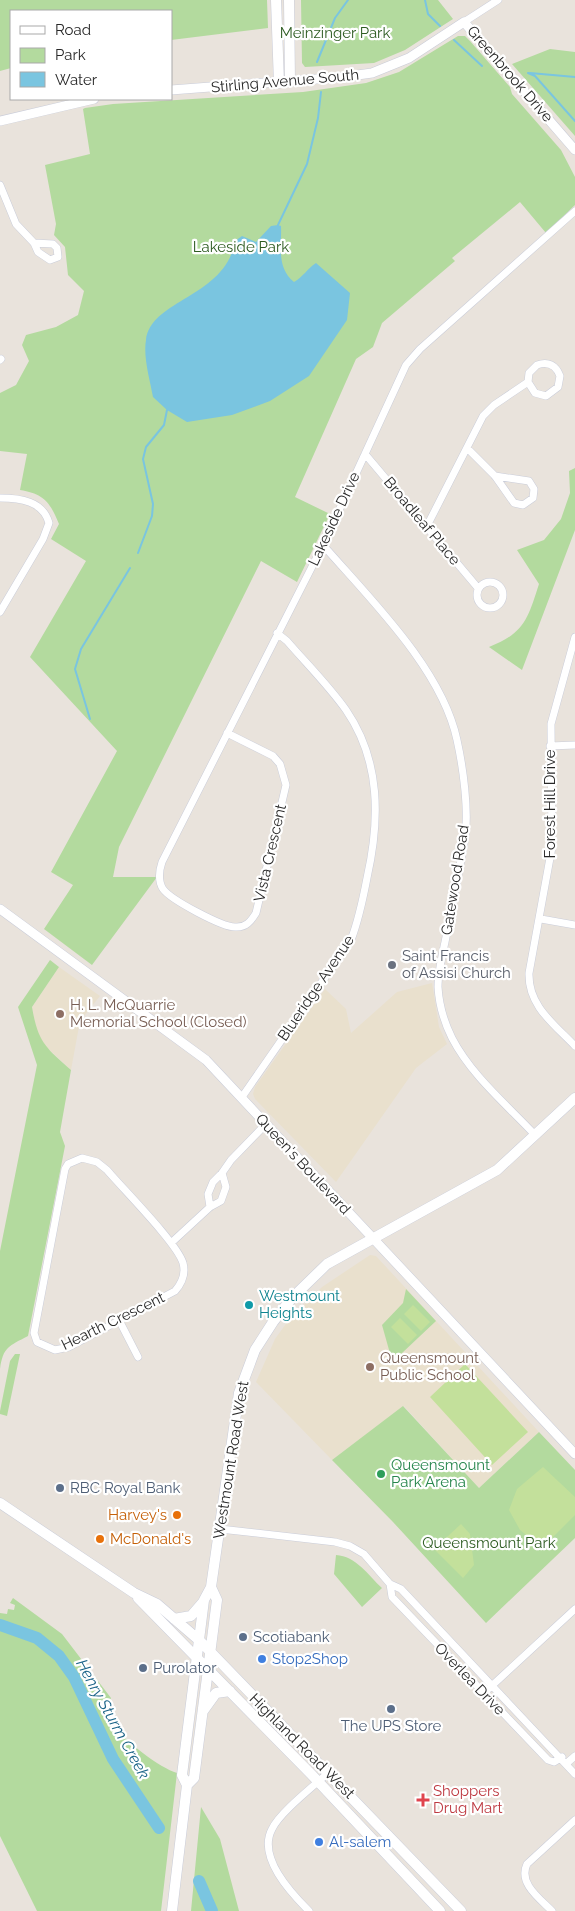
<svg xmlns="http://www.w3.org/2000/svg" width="575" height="1911" font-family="Raleway,sans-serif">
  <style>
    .education { fill: #e9e0cd }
    .green { fill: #b3da9e }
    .pitch { fill: #c3e09b }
    .water { fill: #7ac5e0 }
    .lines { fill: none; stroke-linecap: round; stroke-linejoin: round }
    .stream { stroke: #7ac5e0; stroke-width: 2 }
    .river { stroke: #7ac5e0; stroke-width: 12 }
    .minor-casing { stroke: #cacdd9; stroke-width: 8 }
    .tertiary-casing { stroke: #cacdd9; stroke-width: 10 }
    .secondary-casing { stroke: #cacdd9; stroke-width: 11 }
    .minor { stroke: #fff; stroke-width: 7 }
    .tertiary { stroke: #fff; stroke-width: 9 }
    .secondary { stroke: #fff; stroke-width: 10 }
    .worship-dot { fill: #6b7280; stroke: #fff; stroke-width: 2 }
    .education-dot { fill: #8d6e63; stroke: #fff; stroke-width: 2 }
    .culture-dot { fill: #0f9aa8; stroke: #fff; stroke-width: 2 }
    .leisure-dot { fill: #2e9e5b; stroke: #fff; stroke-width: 2 }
    .service-dot { fill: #5c6f8a; stroke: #fff; stroke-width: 2 }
    .food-dot { fill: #e8710a; stroke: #fff; stroke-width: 2 }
    .shop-dot { fill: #3f7fe0; stroke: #fff; stroke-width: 2 }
    .health-dot { fill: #e0444e; stroke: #fff; stroke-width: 2 }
    .labels { text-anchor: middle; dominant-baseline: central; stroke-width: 4.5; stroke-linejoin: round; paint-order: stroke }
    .park-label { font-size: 15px; fill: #2e5c22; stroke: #fff }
    .street-label { font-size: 15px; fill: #282828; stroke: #fff }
    .worship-label { font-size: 15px; fill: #5b616d; stroke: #fff; text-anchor: start }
    .education-label { font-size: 15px; fill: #785e54; stroke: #fff; text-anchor: start }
    .culture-label { font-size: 15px; fill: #0d838f; stroke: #fff; text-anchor: start }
    .leisure-label { font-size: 15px; fill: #27864d; stroke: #fff; text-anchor: start }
    .service-label { font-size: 15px; fill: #4e5e75; stroke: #fff; text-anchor: start }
    .food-label { font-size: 15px; fill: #c56008; stroke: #fff; text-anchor: end }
    .shop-label { font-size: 15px; fill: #366cbe; stroke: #fff; text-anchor: start }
    .health-label { font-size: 15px; fill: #be3a42; stroke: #fff; text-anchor: start }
    .water-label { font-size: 16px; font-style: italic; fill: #1c6488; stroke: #fff }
  </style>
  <rect width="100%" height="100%" fill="#e9e3dc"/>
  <path class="education" d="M 59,967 L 100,996 L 80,1021 L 71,1070 L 44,1045 L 36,1028 L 32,1007 Z
    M 432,983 L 439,1027 L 447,1044 L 416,1068 L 336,1182 L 255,1099 L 253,1094 L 255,1087 L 325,989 L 346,1009 L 351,1033 L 397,992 Z
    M 370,1255 L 376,1256 L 539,1432 L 479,1488 L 404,1406 L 332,1460 L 256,1382 L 275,1339 L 288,1321 L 322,1287 Z"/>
  <path class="green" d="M 0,0 L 267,0 L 268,28 L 171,40 L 171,11 L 11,11 L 11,68 L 0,71 Z
    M 301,0 L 438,0 L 453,19 L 405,50 L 374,63 L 305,67 L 302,63 Z
    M 458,36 L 465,36 L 470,41 L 510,87 L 512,94 L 561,150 L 575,177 L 575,205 L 546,233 L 520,202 L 452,258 L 455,261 L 382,323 L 373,347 L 356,359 L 295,497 L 330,514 L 297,582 L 261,561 L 119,847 L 113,877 L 157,877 L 92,965 L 44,929 L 73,885 L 51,872 L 117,751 L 30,657 L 86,561 L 51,539 L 59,524 C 50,502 44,494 20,490 L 27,454 L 0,451 L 0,393 L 16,385 L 29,361 L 22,345 L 26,335 L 56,327 L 78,315 L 84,291 L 68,275 L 65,247 L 54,235 L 56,224 L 45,165 L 90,154 L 83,109 L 85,108 L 113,104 L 303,92 L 366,83 L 399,72 Z
    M 550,49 L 575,52 L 575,136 L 512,64 Z
    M 575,468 L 575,530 L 522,670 L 489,647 C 525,633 528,618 539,584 L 517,550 L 544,540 L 561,519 L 570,493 L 569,471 Z
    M 50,960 L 59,967 L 32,1007 C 38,1042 45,1047 71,1070 L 60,1132 L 65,1146 L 28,1336 C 9,1346 3,1347 0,1369 L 0,1251 L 37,1065 L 18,1007 Z
    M 406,1289 L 436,1321 L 401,1354 L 391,1357 L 382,1325 L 403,1303 Z
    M 15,1354 L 20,1354 L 7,1416 L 0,1414 L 0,1411 L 10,1361 Z
    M 403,1406 L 479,1488 L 539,1432 L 575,1470 L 575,1538 L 486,1623 L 393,1522 L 332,1460 Z
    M 336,1555 C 356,1556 368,1575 382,1588 L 362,1607 L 334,1574 Z
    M 13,1598 L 62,1634 L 111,1698 L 106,1709 C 108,1714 110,1722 114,1726 C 125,1741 160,1768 177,1773 L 161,1911 L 37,1911 L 0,1836 L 0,1613 L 7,1614 L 8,1609 L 14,1610 L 15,1605 L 10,1603 Z
    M 201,1807 L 220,1839 L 239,1911 L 191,1911 Z"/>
  <path class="pitch" d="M 413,1305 L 430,1322 L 421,1331 L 404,1314 Z
    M 400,1318 L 417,1335 L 408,1344 L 391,1327 Z
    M 465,1364 L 528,1432 L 492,1465 L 430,1397 Z
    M 543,1467 L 575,1497 L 575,1515 L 542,1548 L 520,1530 L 509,1510 L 517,1489 Z
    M 461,1524 L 470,1534 L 474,1565 L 463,1578 L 434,1549 Z"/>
  <path class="water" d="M 278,225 L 281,226 C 282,247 276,267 294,282 C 303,277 307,269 316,263 L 350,293 L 347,320 L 309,376 L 270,401 L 232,415 L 187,422 L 167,410 L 153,397 C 150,380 143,357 146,340 C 151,299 226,297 235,241 L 242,236 L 256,242 L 271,226 Z"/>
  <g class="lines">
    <path class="stream" d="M 425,0 L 428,14 L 440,26
      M 454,40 L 482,66
      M 317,62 L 335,18 L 348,0
      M 528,73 L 535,76 L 575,121
      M 530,73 L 575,77
      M 278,225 L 307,164 L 318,118 L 321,92
      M 138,553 L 152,516 L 153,504 L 143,459 L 146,447 L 164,425 L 167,410
      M 90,719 L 75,669 L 81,649 L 130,568"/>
    <path class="river" d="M 0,1625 L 37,1638 L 59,1656 L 74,1677 L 113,1759 L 159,1828
      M 199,1881 L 212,1911"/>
    <defs>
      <path id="minor" d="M 464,22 L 498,0
        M 0,185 L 16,224 L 34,243 L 38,252 L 50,260 L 58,257 L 57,248 L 53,244 L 34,243
        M 0,360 L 1,359
        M 467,448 L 495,476 L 514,503 L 523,505 L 533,498 L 534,489 L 529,481 L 495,476
        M 365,454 L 478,588
        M 0,498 C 20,498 43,501 49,523 L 43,539 L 0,612
        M 427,526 L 483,416 L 494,405 L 528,382 L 529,373 L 537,365 C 548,361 556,365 560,376 L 558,387 L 546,396 L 535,393 L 528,382
        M 323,545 C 370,599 442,669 457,740 C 463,767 469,810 465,838 C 459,872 452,907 445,942 C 442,956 438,972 438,987 C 439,1004 444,1022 452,1038 C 471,1075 507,1105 535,1135
        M477 595a13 13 0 1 1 26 0a13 13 0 1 1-26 0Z
        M 575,637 L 551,724 L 552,847 L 529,973 C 528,1006 554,1024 575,1046
        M 227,733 L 273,756 L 280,764 L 286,785 L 256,913 C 251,921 246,928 235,927 C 222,927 171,900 163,889 C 158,881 159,871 162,862 L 323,545 L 406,365 L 420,349 L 575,211
        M 550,746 L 575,745
        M 541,919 L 575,925
        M 242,1097 L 351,940 C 359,919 363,899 367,878 C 380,820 381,761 346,710 C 329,686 306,663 287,641 L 277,633
        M 82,1158 L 97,1162 L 107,1170 C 123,1189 177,1243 183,1263 C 186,1274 182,1283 175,1291 L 69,1347 L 55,1350 L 37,1342 L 34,1333 L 65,1169 L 68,1164 Z
        M 210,1207 L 208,1194 L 213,1182 L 222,1173 L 231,1160 L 266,1124
        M 171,1243 L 210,1207 L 221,1201 L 226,1187 L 222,1173
        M 119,1320 L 138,1357
        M 220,1529 L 335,1542 L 350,1546 L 364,1554 L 390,1584 L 401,1589 L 575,1774
        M 390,1584 L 392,1597 L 548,1760 L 554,1762 L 562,1757
        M 484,1693 L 575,1609
        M 567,1763 L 575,1756
        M 309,1911 C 291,1893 257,1857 272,1829 C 280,1812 314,1786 329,1772
        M 552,1911 C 539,1898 518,1883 527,1864 L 575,1820"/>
      <path id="tertiary" d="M 171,90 L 343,77 L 372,73 L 409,58 L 464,22 L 575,150
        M 0,121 L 94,99
        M 0,909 L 206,1060 L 575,1454"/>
      <path id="secondary" d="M 276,0 L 279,83
        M 289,0 L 290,82
        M 0,1503 L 134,1593 L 157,1604 L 200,1641 L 461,1911
        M 138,1598 L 311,1774 L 440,1911
        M 174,1619 L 191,1616 L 204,1601
        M 203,1711 L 216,1693 L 230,1691
        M 187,1785 L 194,1778 L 217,1600 L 211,1587
        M 172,1911 L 187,1785 L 182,1775 L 204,1600 L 211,1587 L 239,1393 L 255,1350 L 273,1322 L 291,1299 L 327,1264 L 497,1170 L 575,1098"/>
    </defs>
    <use href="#minor" class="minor-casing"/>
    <use href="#tertiary" class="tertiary-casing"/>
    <use href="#secondary" class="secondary-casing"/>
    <use href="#minor" class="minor"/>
    <use href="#tertiary" class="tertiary"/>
    <use href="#secondary" class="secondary"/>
  </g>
  <circle class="worship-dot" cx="392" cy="965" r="5"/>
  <g class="education-dot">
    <circle cx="60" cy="1014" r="5"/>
    <circle cx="370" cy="1367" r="5"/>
  </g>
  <circle class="culture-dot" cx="249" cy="1305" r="5"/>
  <circle class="leisure-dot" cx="381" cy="1474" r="5"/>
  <g class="service-dot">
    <circle cx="60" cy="1488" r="5"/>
    <circle cx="243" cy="1637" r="5"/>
    <circle cx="143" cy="1668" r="5"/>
    <circle cx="391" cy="1709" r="5"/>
  </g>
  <g class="food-dot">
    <circle cx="177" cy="1515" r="5"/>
    <circle cx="100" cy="1539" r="5"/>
  </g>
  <g class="shop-dot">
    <circle cx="262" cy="1659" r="5"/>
    <circle cx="319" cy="1842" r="5"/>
  </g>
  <path class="health-dot" d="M420.5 1792.5h5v5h5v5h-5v5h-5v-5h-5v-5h5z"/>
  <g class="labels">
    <g class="park-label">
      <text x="335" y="33">Meinzinger Park</text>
      <text x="241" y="247">Lakeside Park</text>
      <text x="489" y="1543">Queensmount Park</text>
    </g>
    <g class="street-label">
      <text transform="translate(510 74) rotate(49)">Greenbrook Drive</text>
      <text transform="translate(285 81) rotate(-5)">Stirling Avenue South</text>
      <text transform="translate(334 519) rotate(-65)">Lakeside Drive</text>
      <text transform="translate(422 521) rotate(50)">Broadleaf Place</text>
      <text transform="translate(550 804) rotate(-90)">Forest Hill Drive</text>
      <text transform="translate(270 853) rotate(-77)">Vista Crescent</text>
      <text transform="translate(455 880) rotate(-81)">Gatewood Road</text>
      <text transform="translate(316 988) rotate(-56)">Blueridge Avenue</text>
      <text transform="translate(303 1164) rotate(47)">Queen's Boulevard</text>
      <text transform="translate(113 1321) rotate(-26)">Hearth Crescent</text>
      <text transform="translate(231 1460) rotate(-81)">Westmount Road West</text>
      <text transform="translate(470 1679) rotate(46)">Overlea Drive</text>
      <text transform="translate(302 1746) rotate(45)">Highland Road West</text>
    </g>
    <g class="worship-label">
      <text x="402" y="956">Saint Francis<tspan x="402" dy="17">of Assisi Church</tspan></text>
    </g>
    <g class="education-label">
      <text x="70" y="1005">H. L. McQuarrie<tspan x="70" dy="17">Memorial School (Closed)</tspan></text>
      <text x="380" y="1358">Queensmount<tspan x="380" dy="17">Public School</tspan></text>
    </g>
    <g class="culture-label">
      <text x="259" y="1296">Westmount<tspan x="259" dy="17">Heights</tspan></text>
    </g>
    <g class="leisure-label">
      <text x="391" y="1465">Queensmount<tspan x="391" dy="17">Park Arena</tspan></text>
    </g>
    <g class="service-label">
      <text x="70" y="1488">RBC Royal Bank</text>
      <text x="253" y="1637">Scotiabank</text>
      <text x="153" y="1668">Purolator</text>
      <text x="391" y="1726" text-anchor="middle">The UPS Store</text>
    </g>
    <g class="food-label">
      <text x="167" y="1515">Harvey's</text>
      <text x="110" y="1539" text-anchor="start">McDonald's</text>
    </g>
    <g class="shop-label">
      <text x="272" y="1659">Stop2Shop</text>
      <text x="329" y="1842">Al-salem</text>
    </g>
    <g class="health-label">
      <text x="433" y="1791">Shoppers<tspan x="433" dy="17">Drug Mart</tspan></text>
    </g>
    <g class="water-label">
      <text transform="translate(113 1719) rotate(61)">Henry Sturm Creek</text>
    </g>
  </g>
  <rect x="10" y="10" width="162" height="90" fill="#ffffff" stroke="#a9a9a9"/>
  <rect x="20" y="26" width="25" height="8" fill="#ffffff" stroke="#a9a9a9"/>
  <text x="55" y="35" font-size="15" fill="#282828">Road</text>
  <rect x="20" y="48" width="25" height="15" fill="#b3da9e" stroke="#a9a9a9"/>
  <text x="55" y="60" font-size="15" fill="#282828">Park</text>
  <rect x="20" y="72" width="25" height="15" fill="#7ac5e0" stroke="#a9a9a9"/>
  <text x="55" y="85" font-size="15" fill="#282828">Water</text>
</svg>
